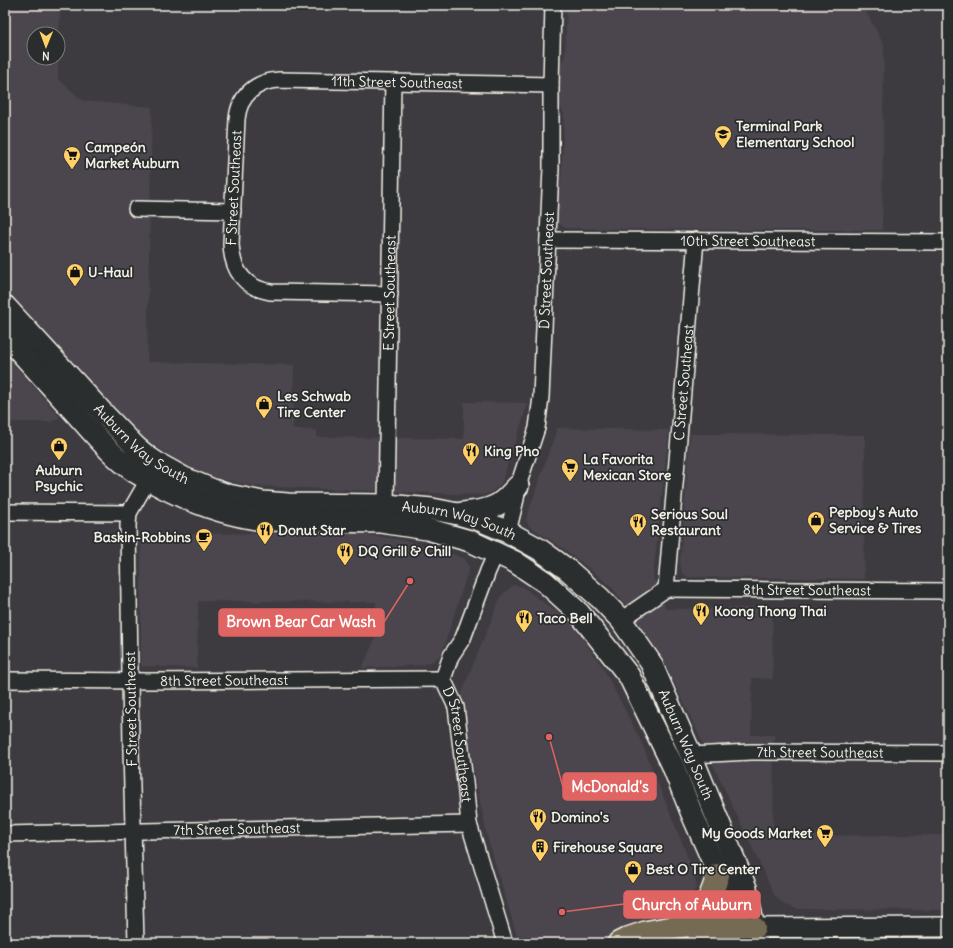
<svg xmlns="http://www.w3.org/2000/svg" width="953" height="948" font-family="Delius,sans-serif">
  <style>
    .built { fill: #4c454d; fill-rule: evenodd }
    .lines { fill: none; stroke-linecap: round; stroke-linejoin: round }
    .minor-casing { stroke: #f4f1e8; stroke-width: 18 }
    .tertiary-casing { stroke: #f4f1e8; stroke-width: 22 }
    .secondary-casing { stroke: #f4f1e8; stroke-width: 24 }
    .motorway-casing { stroke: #f4f1e8; stroke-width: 25 }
    .minor { stroke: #2a2d2e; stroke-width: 15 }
    .tertiary { stroke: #2a2d2e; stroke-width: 19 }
    .secondary { stroke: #2a2d2e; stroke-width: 21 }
    .motorway { stroke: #746b52; stroke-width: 22 }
    .labels { text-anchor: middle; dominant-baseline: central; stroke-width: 3.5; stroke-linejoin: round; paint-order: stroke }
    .street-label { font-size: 14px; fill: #f4f1e8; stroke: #2a2d2e }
    .poi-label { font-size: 14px; font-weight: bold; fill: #f4f1e8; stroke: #2a2d2e; text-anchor: start }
    .leader { fill: none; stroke: #df6462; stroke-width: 1.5 }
    .callout-dot { fill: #df6462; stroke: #2a2d2e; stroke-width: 1.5 }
    .callout { fill: #df6462; stroke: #df6462; stroke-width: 1.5 }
    .callout-label { font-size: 15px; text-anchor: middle; font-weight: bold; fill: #fff }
  </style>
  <rect width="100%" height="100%" fill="#3e3b40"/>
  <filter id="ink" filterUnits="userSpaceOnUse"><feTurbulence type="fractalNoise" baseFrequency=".025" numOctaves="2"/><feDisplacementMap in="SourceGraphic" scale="8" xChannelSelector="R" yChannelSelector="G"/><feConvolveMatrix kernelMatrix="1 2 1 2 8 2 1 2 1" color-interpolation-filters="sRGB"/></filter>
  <g filter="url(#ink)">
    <path class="built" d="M 5,5 L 60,5 L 58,79 L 83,101 L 152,107 L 147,362 L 294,365 L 293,429 L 317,430 L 317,437 L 464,439 L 464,402 L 527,403 L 524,416 L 501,484 L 492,492 L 482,495 L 253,486 L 204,475 L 172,457 L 137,434 L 5,290 ZM 34,34 L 58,34 L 58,58 L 34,58 Z
      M 567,5 L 862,5 L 884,45 L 882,230 L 719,230 L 565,228 L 558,223 L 557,191 L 561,183 L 564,114 L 559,104 L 561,64 L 565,56 Z
      M 5,354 L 60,417 L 51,422 L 5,422 Z
      M 557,428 L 669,430 L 653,577 L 666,609 L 772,608 L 773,679 L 752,678 L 751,735 L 774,735 L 773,836 L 948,835 L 948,910 L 797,909 L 783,904 L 775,896 L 667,667 L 645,634 L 612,587 L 567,551 L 529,526 L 526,519 Z
      M 690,434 L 865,435 L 864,579 L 688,577 L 682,573 L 680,563 Z
      M 356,533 L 402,540 L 439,549 L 465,559 L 469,568 L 442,653 L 433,661 L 422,665 L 362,668 L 375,639 L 376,602 L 198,601 L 197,668 L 141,666 L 141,534 Z
      M 513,585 L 523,587 L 572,624 L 602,666 L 640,739 L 693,870 L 697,886 L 687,905 L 612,943 L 519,943 L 486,832 L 460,697 L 501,596 Z"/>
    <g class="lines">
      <defs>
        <g id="minor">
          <path d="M 136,209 L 233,211"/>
          <path id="s1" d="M 548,240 L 948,242"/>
          <path id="s2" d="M 390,294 L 271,292 C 244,288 232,270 231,244 L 237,119 C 239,96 256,81 279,80 L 551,85"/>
          <path id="s3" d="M 386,505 L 393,82"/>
          <path d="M 5,512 L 129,513"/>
          <path id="s4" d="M 508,532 L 516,499 L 518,486 L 537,428 L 541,397 L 551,168 L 551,85 L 553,5"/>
          <path id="s5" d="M 496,553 L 488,571 L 463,638 L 451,656 L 443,679 L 456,707 L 465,782 L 469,824 L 505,943"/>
          <path id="s6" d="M 666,589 L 948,591"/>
          <path id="s7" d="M 621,620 L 666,589 L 696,240"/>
          <path id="s8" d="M 5,680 L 149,681 L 443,679"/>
          <path id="s9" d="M 691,755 L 751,752 L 948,753"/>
          <path id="s10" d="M 5,834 L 469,824"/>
          <path d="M 136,943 L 131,749 L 128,525 L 129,513 L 148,480"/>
        </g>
        <path id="tertiary" d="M 754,928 L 948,927"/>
        <g id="secondary">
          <path id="s11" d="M 5,306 L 104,414 L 136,447 L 148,457 L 157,463 L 184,478 L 213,490 L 228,495 L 262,502 L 288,504 L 386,505 L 432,509 L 458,514 L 482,521 L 508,532 L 539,549 L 568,570 L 600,598 L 621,620 L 651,663 L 691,755 L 746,888 L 757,943"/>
          <path d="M 5,335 C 29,362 54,389 78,416 C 96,436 113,457 135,472 C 145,478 156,484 166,489 C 198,505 230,516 264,520 L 381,522 L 427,529 L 470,541 L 515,562 L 545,582 L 579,613 L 629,676 L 672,764 L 692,814 L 728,896 L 752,926"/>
          <path d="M 462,513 C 473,512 486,511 497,505 C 505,501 512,492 518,486"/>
        </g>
        <path id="motorway" d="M 681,926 C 707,912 709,901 718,875
          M 619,943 L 629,938 L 647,932 L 681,926 L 717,923 L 754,928
          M 698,943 L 724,940 L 753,928"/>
      </defs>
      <use href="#minor" class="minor-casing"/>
      <use href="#tertiary" class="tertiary-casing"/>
      <use href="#secondary" class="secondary-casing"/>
      <use href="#motorway" class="motorway-casing"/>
      <use href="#minor" class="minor"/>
      <use href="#tertiary" class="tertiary"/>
      <use href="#secondary" class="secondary"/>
      <use href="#motorway" class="motorway"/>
    </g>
  </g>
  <defs>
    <symbol id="school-pin" viewBox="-11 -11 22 30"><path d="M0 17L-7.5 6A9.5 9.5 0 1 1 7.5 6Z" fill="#ffd166" stroke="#2a2d2e"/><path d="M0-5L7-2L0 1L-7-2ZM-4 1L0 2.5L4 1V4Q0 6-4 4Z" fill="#111"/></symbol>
    <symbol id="supermarket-pin" viewBox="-11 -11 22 30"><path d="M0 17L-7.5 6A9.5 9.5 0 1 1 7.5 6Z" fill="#ffd166" stroke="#2a2d2e"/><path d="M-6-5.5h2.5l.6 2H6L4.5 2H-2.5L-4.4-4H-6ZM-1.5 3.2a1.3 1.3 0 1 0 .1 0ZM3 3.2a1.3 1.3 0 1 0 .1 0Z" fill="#111"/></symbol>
    <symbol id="shop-pin" viewBox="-11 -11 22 30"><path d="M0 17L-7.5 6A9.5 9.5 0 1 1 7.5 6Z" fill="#ffd166" stroke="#2a2d2e"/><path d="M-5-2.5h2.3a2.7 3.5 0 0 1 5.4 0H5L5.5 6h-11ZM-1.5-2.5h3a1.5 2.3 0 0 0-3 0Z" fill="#111"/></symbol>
    <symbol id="restaurant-pin" viewBox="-11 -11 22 30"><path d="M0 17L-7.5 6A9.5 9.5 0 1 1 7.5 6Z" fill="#ffd166" stroke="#2a2d2e"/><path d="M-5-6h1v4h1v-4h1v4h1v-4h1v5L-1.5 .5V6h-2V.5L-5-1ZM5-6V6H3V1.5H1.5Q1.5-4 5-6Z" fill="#111"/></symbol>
    <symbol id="cafe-pin" viewBox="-11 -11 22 30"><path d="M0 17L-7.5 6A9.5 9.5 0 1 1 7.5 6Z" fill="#ffd166" stroke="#2a2d2e"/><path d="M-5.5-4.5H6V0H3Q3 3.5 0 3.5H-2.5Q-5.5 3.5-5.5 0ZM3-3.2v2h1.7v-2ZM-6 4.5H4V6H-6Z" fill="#111"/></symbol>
    <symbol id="building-pin" viewBox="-11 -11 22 30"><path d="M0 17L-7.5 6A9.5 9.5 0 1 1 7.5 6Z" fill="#ffd166" stroke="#2a2d2e"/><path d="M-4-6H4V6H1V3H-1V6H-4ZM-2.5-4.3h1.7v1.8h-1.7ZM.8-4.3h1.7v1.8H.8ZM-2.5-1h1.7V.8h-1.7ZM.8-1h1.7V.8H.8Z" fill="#111"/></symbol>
  </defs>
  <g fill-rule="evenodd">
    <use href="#school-pin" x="713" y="124" width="20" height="27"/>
    <use href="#supermarket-pin" x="62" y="145" width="20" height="27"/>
    <use href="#shop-pin" x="65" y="262" width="20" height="27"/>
    <use href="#shop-pin" x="254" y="394" width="20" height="27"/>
    <use href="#shop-pin" x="49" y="436" width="20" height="27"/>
    <use href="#restaurant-pin" x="461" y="441" width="20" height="27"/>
    <use href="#supermarket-pin" x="560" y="457" width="20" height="27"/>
    <use href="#shop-pin" x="806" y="510" width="20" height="27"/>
    <use href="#restaurant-pin" x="628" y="512" width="20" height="27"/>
    <use href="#restaurant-pin" x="255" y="520" width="20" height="27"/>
    <use href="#cafe-pin" x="194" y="527" width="20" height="27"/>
    <use href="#restaurant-pin" x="335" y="541" width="20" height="27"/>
    <use href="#restaurant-pin" x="691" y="601" width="20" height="27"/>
    <use href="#restaurant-pin" x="514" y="608" width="20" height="27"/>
    <use href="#restaurant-pin" x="528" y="807" width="20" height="27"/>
    <use href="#supermarket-pin" x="815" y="823" width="20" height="27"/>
    <use href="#building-pin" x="530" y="837" width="20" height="27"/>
    <use href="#shop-pin" x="623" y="859" width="20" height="27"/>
  </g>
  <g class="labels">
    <g class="street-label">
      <text stroke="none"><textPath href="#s2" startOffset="494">11th Street Southeast</textPath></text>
      <text stroke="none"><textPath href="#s2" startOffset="244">F Street Southeast</textPath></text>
      <text stroke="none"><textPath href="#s1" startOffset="200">10th Street Southeast</textPath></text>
      <text stroke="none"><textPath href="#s4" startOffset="266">D Street Southeast</textPath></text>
      <text stroke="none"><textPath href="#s3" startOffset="212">E Street Southeast</textPath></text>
      <text stroke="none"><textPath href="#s7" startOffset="262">C Street Southeast</textPath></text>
      <text stroke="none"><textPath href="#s11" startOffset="195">Auburn Way South</textPath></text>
      <text stroke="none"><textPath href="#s11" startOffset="531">Auburn Way South</textPath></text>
      <text stroke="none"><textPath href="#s6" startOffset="141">8th Street Southeast</textPath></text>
      <text stroke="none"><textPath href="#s8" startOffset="219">8th Street Southeast</textPath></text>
      <text transform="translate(131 709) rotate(-91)">F Street Southeast</text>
      <text stroke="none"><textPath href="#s5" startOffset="205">D Street Southeast</textPath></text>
      <text stroke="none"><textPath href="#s11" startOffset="867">Auburn Way South</textPath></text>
      <text stroke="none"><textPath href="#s9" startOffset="129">7th Street Southeast</textPath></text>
      <text stroke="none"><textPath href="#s10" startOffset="232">7th Street Southeast</textPath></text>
    </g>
    <g class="poi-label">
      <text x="736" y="126">Terminal Park<tspan x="736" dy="16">Elementary School</tspan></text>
      <text x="85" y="147">Campeón<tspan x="85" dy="16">Market Auburn</tspan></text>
      <text x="88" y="272">U-Haul</text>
      <text x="277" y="396">Les Schwab<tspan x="277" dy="16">Tire Center</tspan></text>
      <text x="484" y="451">King Pho</text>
      <text x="583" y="459">La Favorita<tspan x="583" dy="16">Mexican Store</tspan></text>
      <text x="59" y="470" text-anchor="middle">Auburn<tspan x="59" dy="16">Psychic</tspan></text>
      <text x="829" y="512">Pepboy's Auto<tspan x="829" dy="16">Service &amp; Tires</tspan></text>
      <text x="651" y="514">Serious Soul<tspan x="651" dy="16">Restaurant</tspan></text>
      <text x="278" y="530">Donut Star</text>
      <text x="191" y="537" text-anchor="end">Baskin-Robbins</text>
      <text x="358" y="551">DQ Grill &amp; Chill</text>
      <text x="714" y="611">Koong Thong Thai</text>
      <text x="537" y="618">Taco Bell</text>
      <text x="551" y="817">Domino's</text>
      <text x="812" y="833" text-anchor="end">My Goods Market</text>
      <text x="553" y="847">Firehouse Square</text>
      <text x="646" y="869">Best O Tire Center</text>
    </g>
  </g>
  <path class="leader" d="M410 581L384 622M549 737L563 787M562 912L624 904"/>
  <g class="callout-dot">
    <circle cx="410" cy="581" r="4"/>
    <circle cx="549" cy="737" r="4"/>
    <circle cx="562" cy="912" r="4"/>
  </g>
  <g class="callout">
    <rect x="219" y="609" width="165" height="27" rx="4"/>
    <rect x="563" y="773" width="93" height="27" rx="4"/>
    <rect x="624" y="891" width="136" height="27" rx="4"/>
  </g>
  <g class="callout-label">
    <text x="301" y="627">Brown Bear Car Wash</text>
    <text x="610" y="792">McDonald's</text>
    <text x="692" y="910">Church of Auburn</text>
  </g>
  <rect width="953" height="948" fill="none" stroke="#2a2d2e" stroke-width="20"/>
  <rect x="10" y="10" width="933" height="928" fill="none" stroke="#f4f1e8" stroke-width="1.5" filter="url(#ink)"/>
  <g transform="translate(46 46) rotate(181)"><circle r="19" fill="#2a2d2e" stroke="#7b7b78"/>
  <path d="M0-3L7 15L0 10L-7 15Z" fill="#ffd166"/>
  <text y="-6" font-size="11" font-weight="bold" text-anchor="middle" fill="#f4f1e8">N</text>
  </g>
</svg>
